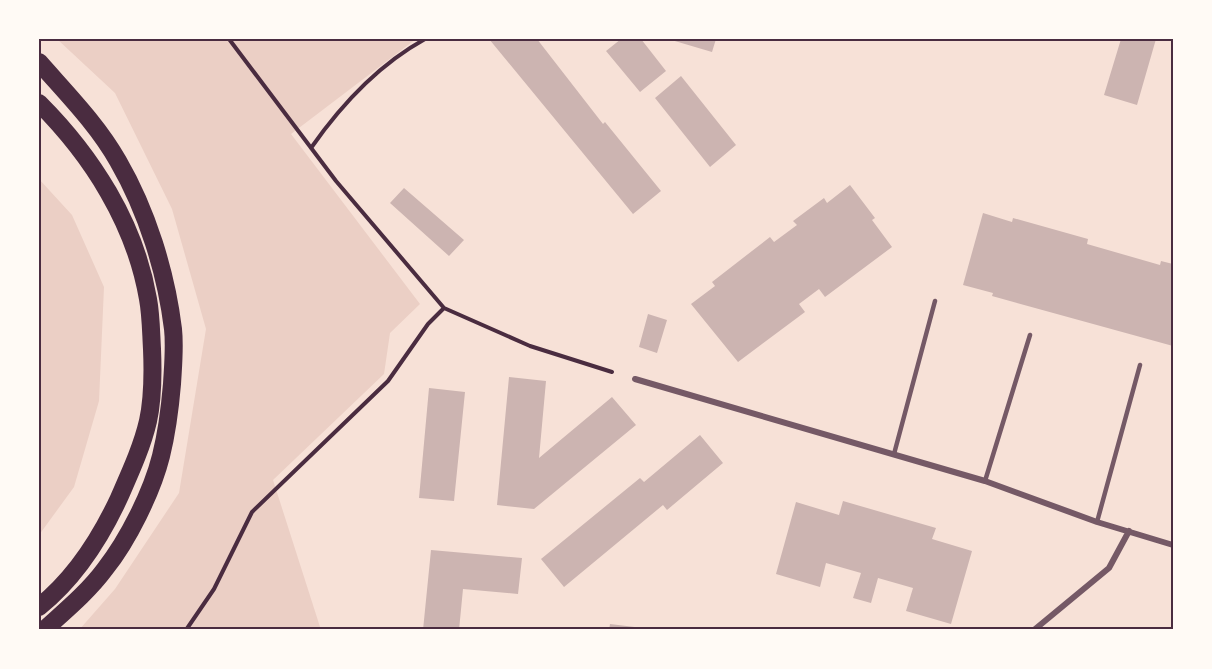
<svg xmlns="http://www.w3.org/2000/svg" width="1212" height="669" font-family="'Fira Sans Condensed',sans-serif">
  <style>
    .green { fill: #ebcfc5 }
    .building { fill: #ccb4b1 }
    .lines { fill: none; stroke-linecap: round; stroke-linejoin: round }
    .path { stroke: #4a2c40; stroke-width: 4 }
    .service { stroke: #755966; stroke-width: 4.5 }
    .minor { stroke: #755966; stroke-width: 6 }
    .motorway { stroke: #4a2c40; stroke-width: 18 }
    .neatline { fill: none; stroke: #4a2c40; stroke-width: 2 }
  </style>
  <rect width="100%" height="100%" fill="#f7e1d7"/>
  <path class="green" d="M 57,39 L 416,39 L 291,134 L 420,304 L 390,333 L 384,374 L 273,480 L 321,630 L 79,630 L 115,589 L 179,493 L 206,329 L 172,209 L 115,93 Z
    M 39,179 L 72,215 L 104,287 L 99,401 L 74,487 L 39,535 Z"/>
  <path class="building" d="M 489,39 L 537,39 L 603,124 L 605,122 L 661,191 L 633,214 Z
    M 621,39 L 641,39 L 666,71 L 640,92 L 606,51 Z
    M 668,39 L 716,39 L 712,52 Z
    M 1121,39 L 1156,39 L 1137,105 L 1104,95 Z
    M 681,76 L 736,145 L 710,167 L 655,98 Z
    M 850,185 L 875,218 L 872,220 L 892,247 L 825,297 L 819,289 L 799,304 L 805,312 L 738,362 L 691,304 L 715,286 L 712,282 L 770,237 L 774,242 L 797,225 L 793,221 L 824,198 L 827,203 Z
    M 404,188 L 464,240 L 449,256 L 390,203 Z
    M 983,213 L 1012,222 L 1013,218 L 1088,239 L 1087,244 L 1160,265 L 1161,261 L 1173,264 L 1173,346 L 992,296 L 993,293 L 963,285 Z
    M 648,314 L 667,320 L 657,353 L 639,347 Z
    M 509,377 L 546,381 L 539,458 L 612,397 L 636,425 L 534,509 L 497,505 Z
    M 429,388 L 465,392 L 454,501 L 419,498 Z
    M 700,435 L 723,463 L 667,510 L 663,505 L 564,587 L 541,559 L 640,478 L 644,482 Z
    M 843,501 L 936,528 L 932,539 L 972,551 L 951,624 L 906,611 L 913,588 L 878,578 L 871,603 L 853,598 L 861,573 L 826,563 L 820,587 L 776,574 L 796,502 L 839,515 Z
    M 431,550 L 522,558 L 518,594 L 463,589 L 459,630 L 423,630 Z
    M 610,624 L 651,629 L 651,630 L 609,630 Z"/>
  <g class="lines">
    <path class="path" d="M 311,148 C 341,105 378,65 425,39
      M 444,308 L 530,346 L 612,372
      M 186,630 L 214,589 L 252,512 L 388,381 L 428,324 L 444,308 L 336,181 L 229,39"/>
    <path class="service" d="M 894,454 L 935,301
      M 985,481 L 1030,335
      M 1097,522 L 1140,365"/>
    <path class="minor" d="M 635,379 L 985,481 L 1097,522 L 1173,545
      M 1034,630 L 1109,568 L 1129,531"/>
    <path class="motorway" d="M 39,62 C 67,94 97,124 118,161 C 147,211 166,272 173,329 C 175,347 173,366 172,384 C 170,408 167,432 161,456 C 152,492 128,540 105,569 C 88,592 65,611 44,630
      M 39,103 C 92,156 135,223 148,299 C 151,315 151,332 152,349 C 153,372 153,398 148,421 C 142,447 130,473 119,498 C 100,539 75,578 39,607"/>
  </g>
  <rect width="1212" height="669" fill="none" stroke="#fffaf5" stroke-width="81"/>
  <rect x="40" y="40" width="1132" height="588" class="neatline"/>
</svg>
